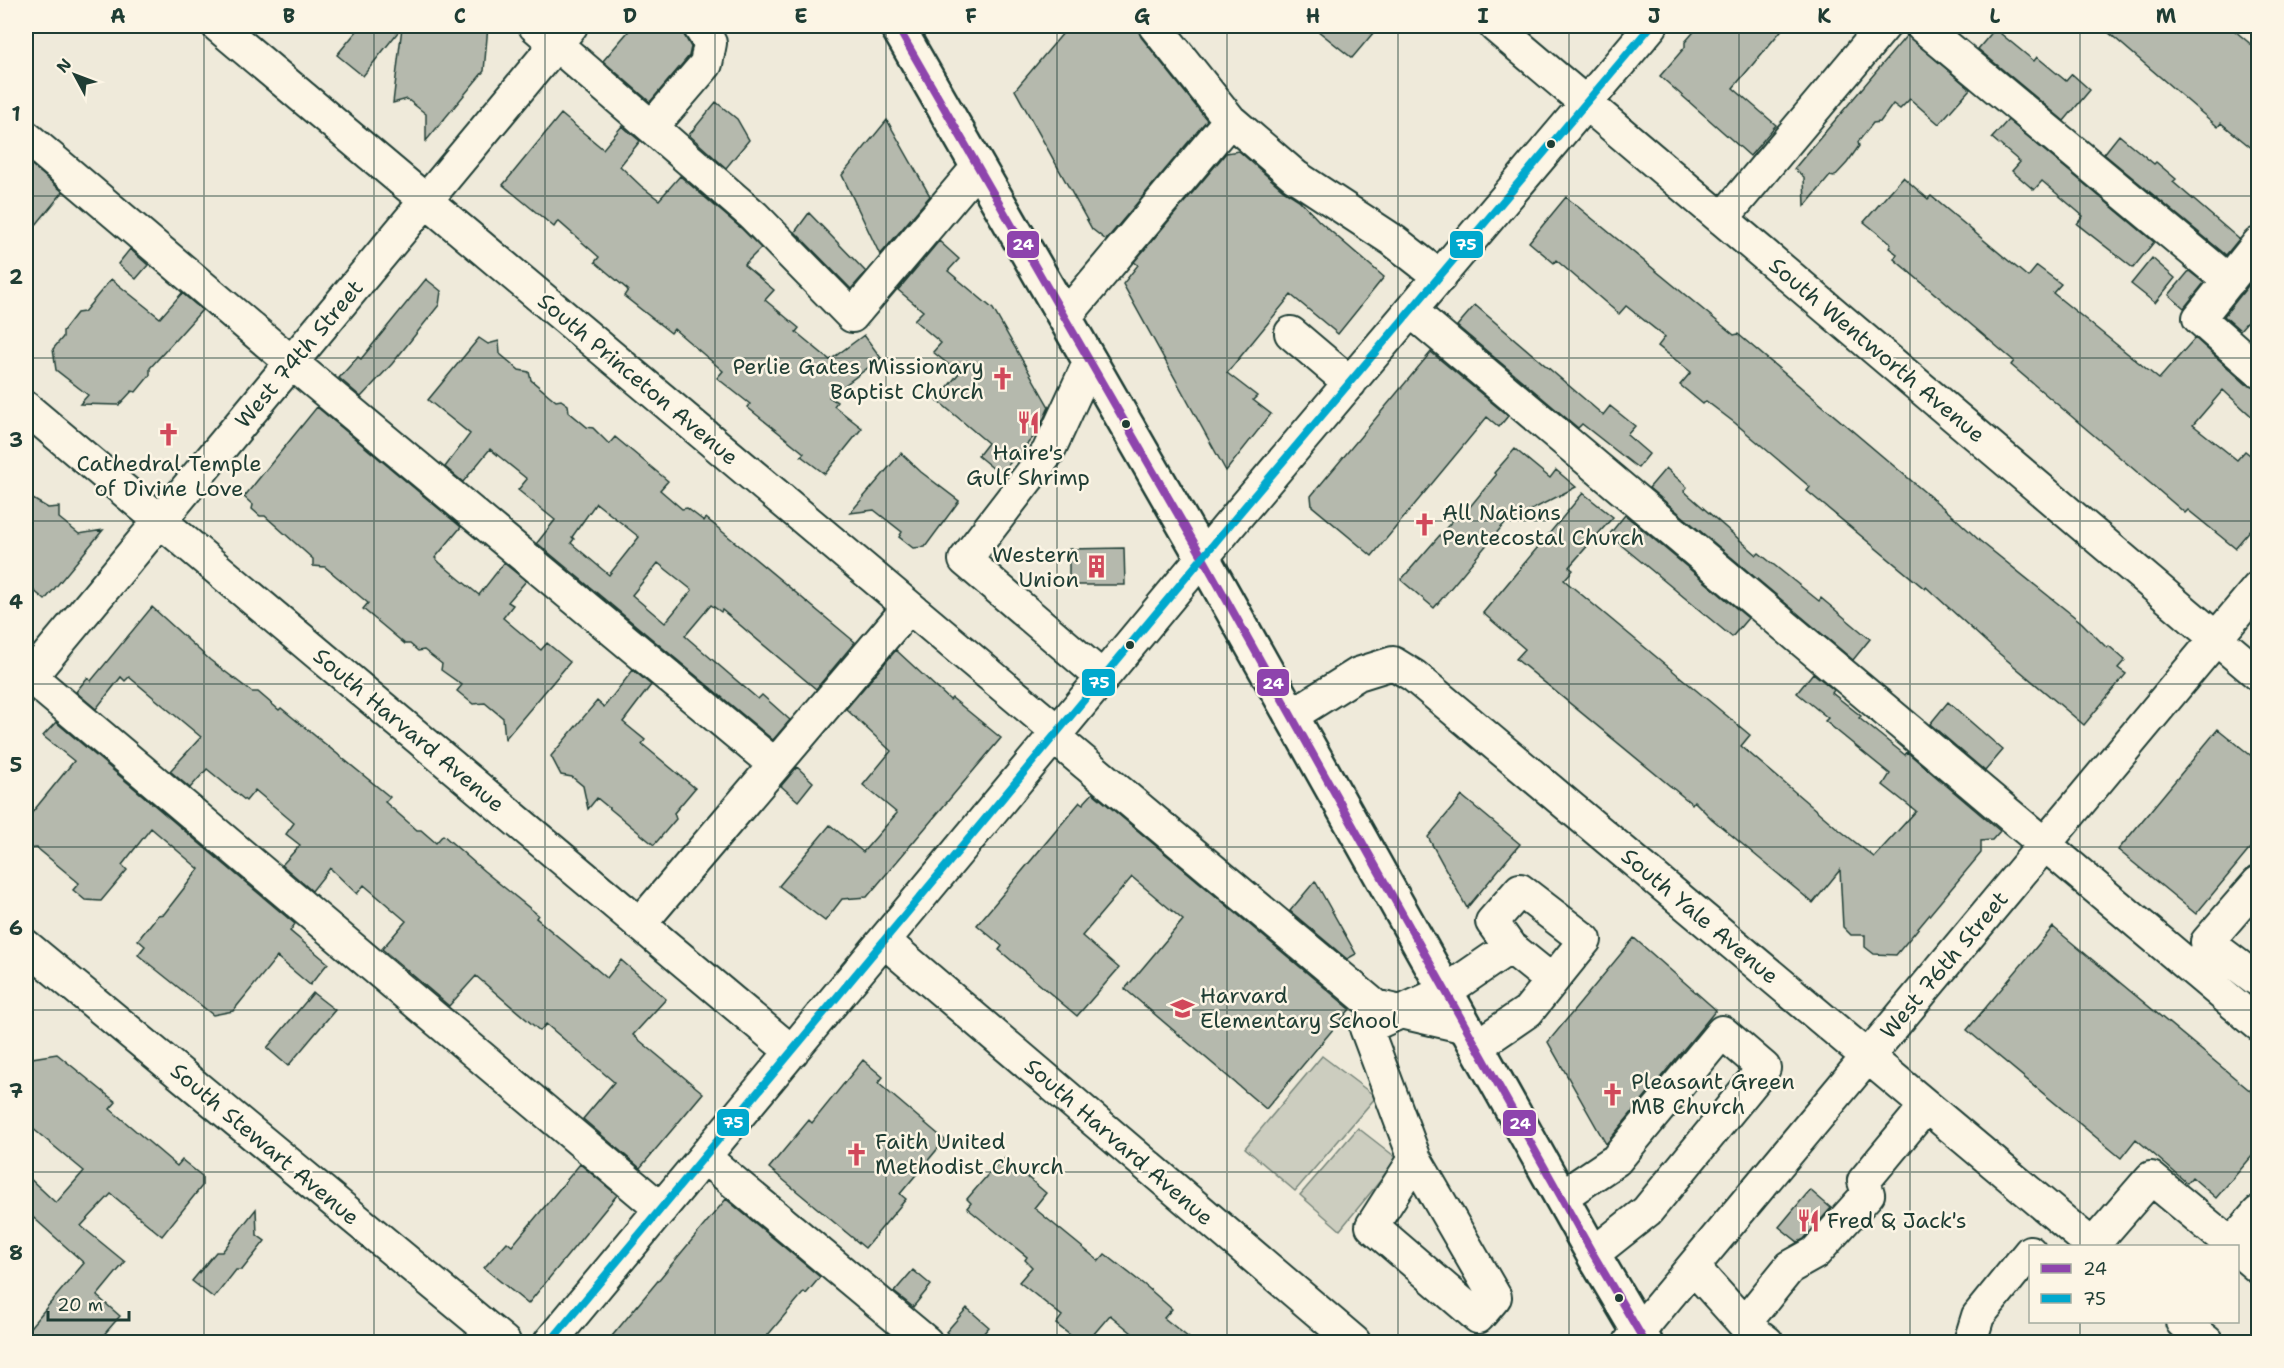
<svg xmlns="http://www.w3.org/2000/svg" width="2284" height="1368" font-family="'Shantell Sans',sans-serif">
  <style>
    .green { fill: #cccdbf; stroke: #76857a; stroke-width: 1.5 }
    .building { fill: #b5b9ad; stroke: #1f3d34; stroke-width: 1.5; fill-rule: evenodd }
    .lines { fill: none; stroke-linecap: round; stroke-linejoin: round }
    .minor-casing { stroke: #1f3d34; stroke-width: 36 }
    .major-casing { stroke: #1f3d34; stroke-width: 38 }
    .minor { stroke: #fcf5e5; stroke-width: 32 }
    .major { stroke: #fcf5e5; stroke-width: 33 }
    .bus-1-casing { stroke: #fcf5e5; stroke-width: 12 }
    .bus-2-casing { stroke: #fcf5e5; stroke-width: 12 }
    .bus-1 { stroke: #8e44ad; stroke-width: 8 }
    .bus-2 { stroke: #00a9ce; stroke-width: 8 }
    .grid { fill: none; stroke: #1f3d34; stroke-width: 1.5; stroke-opacity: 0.55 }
    .bus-dot { fill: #1f3d34; stroke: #fcf5e5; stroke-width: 2 }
    .labels { text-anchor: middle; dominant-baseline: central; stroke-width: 5; stroke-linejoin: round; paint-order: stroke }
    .street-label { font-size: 22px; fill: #1f3d34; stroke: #fcf5e5 }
    .poi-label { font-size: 22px; fill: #1f3d34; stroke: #fcf5e5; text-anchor: start }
    .line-badge { stroke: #fcf5e5; stroke-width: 2 }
    .badge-label { font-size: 16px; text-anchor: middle; font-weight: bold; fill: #fff }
    .neatline { fill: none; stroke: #1f3d34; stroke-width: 2 }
    .grid-label { font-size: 20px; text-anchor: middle; font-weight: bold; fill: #1f3d34 }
  </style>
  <rect width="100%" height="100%" fill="#efeada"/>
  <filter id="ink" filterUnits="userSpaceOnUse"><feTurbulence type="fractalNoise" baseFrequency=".0167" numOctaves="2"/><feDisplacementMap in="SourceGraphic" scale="12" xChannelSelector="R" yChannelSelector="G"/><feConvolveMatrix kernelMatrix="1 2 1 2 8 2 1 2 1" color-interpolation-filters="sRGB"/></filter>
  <g filter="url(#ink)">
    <path class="green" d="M 1322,1056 L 1376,1097 L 1295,1191 L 1245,1148 Z
      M 1358,1128 L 1398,1159 L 1340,1230 L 1300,1195 Z"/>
    <path class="building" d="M 361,26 L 488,26 L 484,71 L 426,141 L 426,114 L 407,99 L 393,103 L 402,27 L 363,76 L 337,55 Z
      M 633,26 L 681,26 L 684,35 L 691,47 L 689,56 L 650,102 L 603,61 Z
      M 1069,26 L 1137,26 L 1141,37 L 1207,120 L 1106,240 L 1092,229 L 1015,90 Z
      M 1312,26 L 1379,26 L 1352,58 Z
      M 1699,26 L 1785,26 L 1733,88 L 1776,125 L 1750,156 L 1660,76 L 1685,47 L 1685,42 Z
      M 2101,26 L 2229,26 L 2259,51 L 2259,154 L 2221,123 L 2218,127 Z
      M 1995,29 L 2034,61 L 2037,57 L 2066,81 L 2072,74 L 2090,90 L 2064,121 L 1978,49 Z
      M 1907,35 L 1970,89 L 1939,124 L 1910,99 L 1900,109 L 1893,104 L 1880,122 L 1873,123 L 1858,142 L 1859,146 L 1847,163 L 1834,177 L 1830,176 L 1805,206 L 1804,177 L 1794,169 Z
      M 716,102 L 737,119 L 749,140 L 726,168 L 689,135 Z
      M 561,114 L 603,149 L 622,126 L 640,141 L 620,166 L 641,186 L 659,200 L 680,176 L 742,229 L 761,248 L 744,265 L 774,290 L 765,300 L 799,328 L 796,332 L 830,360 L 864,335 L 881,358 L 829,397 L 837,402 L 834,406 L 862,428 L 825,474 L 801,456 L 804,453 L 747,407 L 750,404 L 717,378 L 723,371 L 674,329 L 671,333 L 624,296 L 628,290 L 595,262 L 599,257 L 558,221 L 554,227 L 503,185 Z
      M 887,120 L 930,196 L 880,255 L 842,175 Z
      M 2008,120 L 2154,242 L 2133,268 L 2077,224 L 2083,216 L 2042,181 L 2034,190 L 2012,171 L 2020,162 L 1992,138 Z
      M 2119,135 L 2154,164 L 2156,162 L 2176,179 L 2173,182 L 2239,239 L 2226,255 L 2104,154 Z
      M 1239,151 L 1283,190 L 1299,200 L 1319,221 L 1384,277 L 1338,334 L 1291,295 L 1227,373 L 1257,396 L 1253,400 L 1271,414 L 1226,471 L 1123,284 L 1138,265 L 1134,262 L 1226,153 Z
      M 26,160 L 63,192 L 26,237 Z
      M 1903,177 L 1928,199 L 1931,196 L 2028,277 L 2037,266 L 2061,284 L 2053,293 L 2159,379 L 2195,338 L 2246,384 L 2259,387 L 2259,423 L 2223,390 L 2193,425 L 2237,460 L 2245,451 L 2259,462 L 2259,520 L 2235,548 L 2188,510 L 2185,513 L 2157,489 L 2011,365 L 2014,361 L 1894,259 L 1897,254 L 1889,248 L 1891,244 L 1864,222 Z
      M 1566,197 L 1734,335 L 1738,334 L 1953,516 L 1980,541 L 2081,622 L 2107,648 L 2109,646 L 2125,660 L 2118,668 L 2126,674 L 2084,725 L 1995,650 L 1926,587 L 1925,589 L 1807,491 L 1810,487 L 1735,423 L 1706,401 L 1703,404 L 1680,385 L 1691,372 L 1658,346 L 1665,337 L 1626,306 L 1619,314 L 1556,260 L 1554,263 L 1529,242 Z
      M 809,213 L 866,272 L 851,289 L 795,232 Z
      M 939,241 L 959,259 L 948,271 L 993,309 L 1049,407 L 1037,433 L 1000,474 L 978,456 L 988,443 L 937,400 L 959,373 L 933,352 L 941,343 L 914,320 L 923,311 L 898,290 Z
      M 130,249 L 148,265 L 136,279 L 118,264 Z
      M 2152,258 L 2175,278 L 2155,303 L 2131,284 Z
      M 2189,271 L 2204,283 L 2184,308 L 2169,295 Z
      M 2259,272 L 2259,308 L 2240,330 L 2224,316 Z
      M 111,279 L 160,318 L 182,293 L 202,310 L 150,368 L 150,375 L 136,392 L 132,391 L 119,405 L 80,404 L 88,395 L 56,370 L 53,349 L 63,337 L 63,331 L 77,313 L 84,312 Z
      M 426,279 L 441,291 L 439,305 L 392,364 L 361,397 L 339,378 L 358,357 L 361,359 Z
      M 1475,305 L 1603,415 L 1610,406 L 1635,426 L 1627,435 L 1649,454 L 1638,468 L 1582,424 L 1578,428 L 1457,326 Z
      M 479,338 L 488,344 L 499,341 L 500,354 L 519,370 L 529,372 L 531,380 L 556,401 L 561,400 L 568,405 L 569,412 L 587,427 L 593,428 L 609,444 L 615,437 L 668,481 L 660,490 L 682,509 L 687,508 L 704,521 L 706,518 L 855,642 L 816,689 L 722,610 L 721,612 L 711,605 L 685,636 L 758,699 L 762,695 L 790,720 L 773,740 L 537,543 L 555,520 L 518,490 L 527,479 L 490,449 L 463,482 L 445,467 L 470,434 L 428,400 ZM 596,503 L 639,537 L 609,575 L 571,543 L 574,539 L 572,537 ZM 658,563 L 692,590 L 665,623 L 632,595 Z
      M 1431,352 L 1508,416 L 1499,427 L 1487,417 L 1372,556 L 1312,506 L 1311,496 Z
      M 317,407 L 461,527 L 435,558 L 440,563 L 479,595 L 504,563 L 526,581 L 508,602 L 513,605 L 503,618 L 541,650 L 547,643 L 570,662 L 505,739 L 503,718 L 485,703 L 473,704 L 457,691 L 462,685 L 441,670 L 442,664 L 424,650 L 418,651 L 410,644 L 405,644 L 363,609 L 368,603 L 325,567 L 313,566 L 313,559 L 265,516 L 260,516 L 252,509 L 253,505 L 244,497 Z
      M 1515,449 L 1550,478 L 1556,470 L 1576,487 L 1504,524 L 1434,608 L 1401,580 L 1466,505 L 1469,508 L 1496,475 L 1494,473 Z
      M 901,453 L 921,472 L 959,501 L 925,547 L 913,548 L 899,537 L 902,532 L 874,510 L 850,513 Z
      M 1666,468 L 1687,487 L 1684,491 L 1757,555 L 1759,553 L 1819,601 L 1821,598 L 1870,639 L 1853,660 L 1649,488 Z
      M 1583,493 L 1613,517 L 1569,567 L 1573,570 L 1564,580 L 1750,735 L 1741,746 L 1837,828 L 1874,857 L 1916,811 L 1883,785 L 1890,774 L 1825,721 L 1828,718 L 1797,693 L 1813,673 L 1834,690 L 1832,693 L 1861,716 L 1859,718 L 1905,755 L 1907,752 L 2000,831 L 1992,840 L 1981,841 L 1981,853 L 1896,955 L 1874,954 L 1865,947 L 1865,935 L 1851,935 L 1843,927 L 1840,870 L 1813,903 L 1712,819 L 1694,801 L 1692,804 L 1516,659 L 1525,649 L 1483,613 Z
      M 26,495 L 48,508 L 59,507 L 59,518 L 79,534 L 103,530 L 45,600 L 26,584 Z
      M 1625,515 L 1748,618 L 1732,637 L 1609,535 Z
      M 1124,548 L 1125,585 L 1069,585 L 1069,549 Z
      M 152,607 L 210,660 L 252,692 L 258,692 L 279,710 L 281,708 L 390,797 L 385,802 L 417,830 L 421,830 L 436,843 L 443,835 L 484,871 L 538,915 L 536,918 L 607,978 L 621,960 L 666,999 L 633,1035 L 703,1093 L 640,1168 L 583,1119 L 614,1082 L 546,1024 L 540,1031 L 476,976 L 449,1006 L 382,949 L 406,921 L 364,885 L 357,894 L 330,868 L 312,891 L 282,865 L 300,845 L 286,834 L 294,823 L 255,790 L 246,801 L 207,769 L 190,788 L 170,771 L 201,737 L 129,677 L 125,681 L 121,677 L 96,709 L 76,692 L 87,678 L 91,681 Z
      M 896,650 L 950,700 L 952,698 L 1001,738 L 867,897 L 842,899 L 825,921 L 779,886 L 830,825 L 863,852 L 897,813 L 863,785 L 891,751 L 846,709 Z
      M 633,670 L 651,685 L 623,722 L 645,740 L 642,744 L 695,788 L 674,813 L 676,819 L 654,845 L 597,798 L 588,809 L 583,786 L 572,777 L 561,775 L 551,756 L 597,701 L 604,707 Z
      M 1948,702 L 2003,750 L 1985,771 L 1930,724 Z
      M 56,722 L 295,924 L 290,931 L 328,963 L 310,985 L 277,957 L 233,1011 L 213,1015 L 138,955 L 145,946 L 138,940 L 158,915 L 164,914 L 199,869 L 151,828 L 122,865 L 127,870 L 101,901 L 85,900 L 73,890 L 79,883 L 37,848 L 26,849 L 26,820 L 74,761 L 43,736 Z
      M 2218,729 L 2259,762 L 2259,838 L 2196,914 L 2118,850 Z
      M 797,767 L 813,782 L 798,801 L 781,786 Z
      M 1093,793 L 1350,1009 L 1266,1109 L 1125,989 L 1183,920 L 1132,877 L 1082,936 L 1119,968 L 1077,1016 L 999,950 L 1002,946 L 977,925 L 1080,802 L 1083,804 Z
      M 1462,796 L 1520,844 L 1467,908 L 1428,837 Z
      M 1315,881 L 1356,954 L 1347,959 L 1290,911 Z
      M 2053,927 L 2259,1098 L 2259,1148 L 2216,1198 L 2192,1177 L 2187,1183 L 2136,1139 L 2121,1158 L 1967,1030 Z
      M 1634,938 L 1716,1010 L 1606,1144 L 1548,1042 Z
      M 313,993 L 335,1010 L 288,1066 L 267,1048 Z
      M 57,1054 L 116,1102 L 110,1109 L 177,1166 L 182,1160 L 202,1176 L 202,1186 L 162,1236 L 111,1194 L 81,1226 L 125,1262 L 97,1296 L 120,1316 L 101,1338 L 73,1337 L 69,1342 L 26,1342 L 26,1332 L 84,1263 L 26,1211 L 26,1175 L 56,1203 L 84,1171 L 26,1123 L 26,1059 Z
      M 863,1060 L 883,1077 L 878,1083 L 945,1140 L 900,1194 L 906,1199 L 865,1248 L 769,1168 L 809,1120 L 812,1123 Z
      M 1005,1158 L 1046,1193 L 1034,1208 L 1099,1261 L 1105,1254 L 1147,1287 L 1172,1309 L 1164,1318 L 1194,1342 L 1143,1342 L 1110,1315 L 1087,1342 L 1079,1342 L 1056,1324 L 1062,1316 L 1019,1282 L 1032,1267 L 1025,1260 L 1027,1257 L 967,1208 L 971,1203 L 967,1199 L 997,1164 L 999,1166 Z
      M 580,1164 L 617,1195 L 528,1304 L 484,1268 L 507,1242 L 512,1246 Z
      M 1810,1190 L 1831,1208 L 1804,1239 L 1798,1242 L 1779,1227 Z
      M 726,1199 L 820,1277 L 806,1294 L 804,1292 L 762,1342 L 607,1342 Z
      M 256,1209 L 257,1235 L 265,1241 L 242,1270 L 236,1270 L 214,1298 L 192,1281 L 216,1252 L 222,1252 Z
      M 913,1270 L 931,1285 L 913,1307 L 894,1292 Z
      M 967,1308 L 989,1327 L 976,1342 L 959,1342 L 946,1332 Z"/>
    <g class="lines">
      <defs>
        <path id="minor" d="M 218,26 L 1058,732
          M 535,26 L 754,216 L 852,316 L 978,167
          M 1155,26 L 1230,120 L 1295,176 L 1394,241 L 1440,277
          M 1495,26 L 2258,674
          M 1922,26 L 2229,281
          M 652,127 L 706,64 L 710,43 L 699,26
          M 26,137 L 292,363 L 775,765
          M 1722,219 L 1884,26
          M 2258,244 L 2199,318 L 2258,370
          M 1411,311 L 2258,1024
          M 1065,317 L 1230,120
          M 1291,333 L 1350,383
          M 1090,361 L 1048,452 L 965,560 L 1103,678
          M 26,408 L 792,1052
          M 26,673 L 661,1209
          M 26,682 L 571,26
          M 1291,716 L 1358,674 L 1393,663 L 1414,676 L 2093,1246
          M 1054,737 L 1375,1006 L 1466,1027
          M 2258,883 L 2207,942 L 2256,979 L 2258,976
          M 640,924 L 909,607
          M 884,941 L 1354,1342
          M 26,946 L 504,1342
          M 1510,947 L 1552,981
          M 704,1157 L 926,1342
          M 1415,1159 L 1372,1226 L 1478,1317 L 1495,1297 L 1415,1159 L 1366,1028 L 1446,991 L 1510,947 L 1492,922 L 1520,890 L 1585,940 L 1528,1011 L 1477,1046
          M 1561,1197 L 1616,1160 L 1722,1032 L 1764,1068 L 1647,1211 L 1593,1254
          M 2231,1244 L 2258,1213
          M 2092,1246 L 2151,1178 L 2233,1246
          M 2238,1250 L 2258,1267
          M 1693,1267 L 1744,1324 L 1767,1342
          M 2182,1322 L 2207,1342
          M 1744,1324 L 1790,1267 L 1815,1253 L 1868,1194 L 1864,1181 L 1926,1106
          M 550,1342 L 1242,510 L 1651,26
          M 1630,1342 L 2258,588
          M 1970,1342 L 1978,1316 L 2030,1252"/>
        <path id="major" d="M 897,26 L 1203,558 L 1593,1254 L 1645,1342"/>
      </defs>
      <use href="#minor" class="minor-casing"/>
      <use href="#major" class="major-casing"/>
      <use href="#minor" class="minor"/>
      <use href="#major" class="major"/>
      <defs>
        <path id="bus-1" d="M 897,26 L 1203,558 L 1593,1254 L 1645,1342"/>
        <path id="bus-2" d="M 550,1342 L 1242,510 L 1651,26"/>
      </defs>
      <use href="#bus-1" class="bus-1-casing"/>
      <use href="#bus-2" class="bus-2-casing"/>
      <use href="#bus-1" class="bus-1"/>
      <use href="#bus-2" class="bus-2"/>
    </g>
  </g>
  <path class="grid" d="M 204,26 L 204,1342M 374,26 L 374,1342M 545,26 L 545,1342M 715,26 L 715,1342M 886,26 L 886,1342M 1057,26 L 1057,1342M 1227,26 L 1227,1342M 1398,26 L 1398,1342M 1569,26 L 1569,1342M 1739,26 L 1739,1342M 1910,26 L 1910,1342M 2080,26 L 2080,1246M 26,196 L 2258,196M 26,358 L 2258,358M 26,521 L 2258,521M 26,684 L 2258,684M 26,847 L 2258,847M 26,1010 L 2258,1010M 26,1172 L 2258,1172M 2080,1322 L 2080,1342"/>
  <defs>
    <symbol id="church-bare" viewBox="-9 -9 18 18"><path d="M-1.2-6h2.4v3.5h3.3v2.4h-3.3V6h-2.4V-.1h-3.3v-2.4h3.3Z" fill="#d1495b" stroke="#fcf5e5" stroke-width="2.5" paint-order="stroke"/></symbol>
    <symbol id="restaurant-bare" viewBox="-9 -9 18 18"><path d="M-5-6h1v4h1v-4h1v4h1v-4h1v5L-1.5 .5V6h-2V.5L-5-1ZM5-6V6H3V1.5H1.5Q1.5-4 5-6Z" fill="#d1495b" stroke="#fcf5e5" stroke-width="2.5" paint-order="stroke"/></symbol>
    <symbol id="building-bare" viewBox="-9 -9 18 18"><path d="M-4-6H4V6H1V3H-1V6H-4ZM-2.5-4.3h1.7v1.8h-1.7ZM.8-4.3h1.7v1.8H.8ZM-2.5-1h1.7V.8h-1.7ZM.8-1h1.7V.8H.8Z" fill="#d1495b" stroke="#fcf5e5" stroke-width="2.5" paint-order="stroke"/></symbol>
    <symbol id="school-bare" viewBox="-9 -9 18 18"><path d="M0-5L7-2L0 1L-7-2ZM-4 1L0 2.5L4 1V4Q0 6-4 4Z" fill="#d1495b" stroke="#fcf5e5" stroke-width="2.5" paint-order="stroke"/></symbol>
  </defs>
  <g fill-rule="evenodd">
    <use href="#church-bare" x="986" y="362" width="33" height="33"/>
    <use href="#restaurant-bare" x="1012" y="406" width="33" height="33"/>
    <use href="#church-bare" x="152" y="418" width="33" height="33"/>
    <use href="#church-bare" x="1408" y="508" width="33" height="33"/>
    <use href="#building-bare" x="1080" y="550" width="33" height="33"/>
    <use href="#school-bare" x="1166" y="992" width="33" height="33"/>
    <use href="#church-bare" x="1596" y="1078" width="33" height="33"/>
    <use href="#church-bare" x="840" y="1138" width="33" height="33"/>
    <use href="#restaurant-bare" x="1792" y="1204" width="33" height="33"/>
  </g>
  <g class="bus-dot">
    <circle cx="1551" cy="144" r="5"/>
    <circle cx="1126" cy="424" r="5"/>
    <circle cx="1130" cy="645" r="5"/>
    <circle cx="1619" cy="1298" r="5"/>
  </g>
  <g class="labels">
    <g class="street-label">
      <text transform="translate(1877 350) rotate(40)">South Wentworth Avenue</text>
      <text transform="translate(299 354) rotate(-50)">West 74th Street</text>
      <text transform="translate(638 379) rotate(40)">South Princeton Avenue</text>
      <text transform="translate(409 730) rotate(40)">South Harvard Avenue</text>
      <text transform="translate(1700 916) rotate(40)">South Yale Avenue</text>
      <text transform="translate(1944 965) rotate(-50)">West 76th Street</text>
      <text transform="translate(1119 1142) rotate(41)">South Harvard Avenue</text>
      <text transform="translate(265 1144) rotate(40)">South Stewart Avenue</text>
    </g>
    <g class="poi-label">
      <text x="984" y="366" text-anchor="end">Perlie Gates Missionary<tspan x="984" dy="25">Baptist Church</tspan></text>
      <text x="1028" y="452" text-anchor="middle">Haire's<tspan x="1028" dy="25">Gulf Shrimp</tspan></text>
      <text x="169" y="463" text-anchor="middle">Cathedral Temple<tspan x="169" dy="25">of Divine Love</tspan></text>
      <text x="1442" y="512">All Nations<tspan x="1442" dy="25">Pentecostal Church</tspan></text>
      <text x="1079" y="554" text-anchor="end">Western<tspan x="1079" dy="25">Union</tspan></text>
      <text x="1200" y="995">Harvard<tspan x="1200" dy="25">Elementary School</tspan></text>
      <text x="1631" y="1081">Pleasant Green<tspan x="1631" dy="25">MB Church</tspan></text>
      <text x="875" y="1141">Faith United<tspan x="875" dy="25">Methodist Church</tspan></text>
      <text x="1827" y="1220">Fred &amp; Jack's</text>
    </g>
  </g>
  <g class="line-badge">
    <rect x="1449" y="230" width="35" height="29" rx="6" fill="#00a9ce"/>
    <rect x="1006" y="230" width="34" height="29" rx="6" fill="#8e44ad"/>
    <rect x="1081" y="668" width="35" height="29" rx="6" fill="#00a9ce"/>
    <rect x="1256" y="668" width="34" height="29" rx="6" fill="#8e44ad"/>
    <rect x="716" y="1108" width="34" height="29" rx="6" fill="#00a9ce"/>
    <rect x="1502" y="1109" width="35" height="28" rx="6" fill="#8e44ad"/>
  </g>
  <g class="badge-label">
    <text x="1466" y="250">75</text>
    <text x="1023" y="250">24</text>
    <text x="1099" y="688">75</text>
    <text x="1273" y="689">24</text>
    <text x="733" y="1128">75</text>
    <text x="1520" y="1129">24</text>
  </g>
  <rect width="2284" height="1368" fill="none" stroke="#fcf5e5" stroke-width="66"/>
  <rect x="2029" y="1245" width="210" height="78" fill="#fcf5e5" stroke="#a4ab9e" stroke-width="1.5"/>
  <rect x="2041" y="1264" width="30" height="9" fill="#8e44ad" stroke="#a4ab9e" stroke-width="1.5"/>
  <text x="2083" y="1275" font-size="18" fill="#1f3d34">24</text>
  <rect x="2041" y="1294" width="30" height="9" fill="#00a9ce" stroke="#a4ab9e" stroke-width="1.5"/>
  <text x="2083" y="1305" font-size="18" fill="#1f3d34">75</text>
  <g transform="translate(75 75) rotate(311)" stroke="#fcf5e5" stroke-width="4.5" paint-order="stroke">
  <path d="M0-4.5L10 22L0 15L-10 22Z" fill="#1f3d34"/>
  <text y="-9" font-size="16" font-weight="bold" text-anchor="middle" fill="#1f3d34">N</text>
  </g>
  <path d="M48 1311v9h81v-9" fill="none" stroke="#1f3d34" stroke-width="3"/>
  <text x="57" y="1311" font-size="18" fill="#1f3d34" stroke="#fcf5e5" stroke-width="4.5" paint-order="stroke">20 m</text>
  <rect x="33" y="33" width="2218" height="1302" class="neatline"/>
  <g class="grid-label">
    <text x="118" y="23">A</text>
    <text x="289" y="23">B</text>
    <text x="460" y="23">C</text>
    <text x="630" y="23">D</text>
    <text x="801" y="23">E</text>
    <text x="971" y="23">F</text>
    <text x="1142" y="23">G</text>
    <text x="1313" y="23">H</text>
    <text x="1483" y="23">I</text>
    <text x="1654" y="23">J</text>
    <text x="1824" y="23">K</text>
    <text x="1995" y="23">L</text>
    <text x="2166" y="23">M</text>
    <text x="16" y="121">1</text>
    <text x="16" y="284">2</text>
    <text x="16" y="447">3</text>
    <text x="16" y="609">4</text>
    <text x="16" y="772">5</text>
    <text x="16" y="935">6</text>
    <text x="16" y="1098">7</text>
    <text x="16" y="1260">8</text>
  </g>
</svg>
